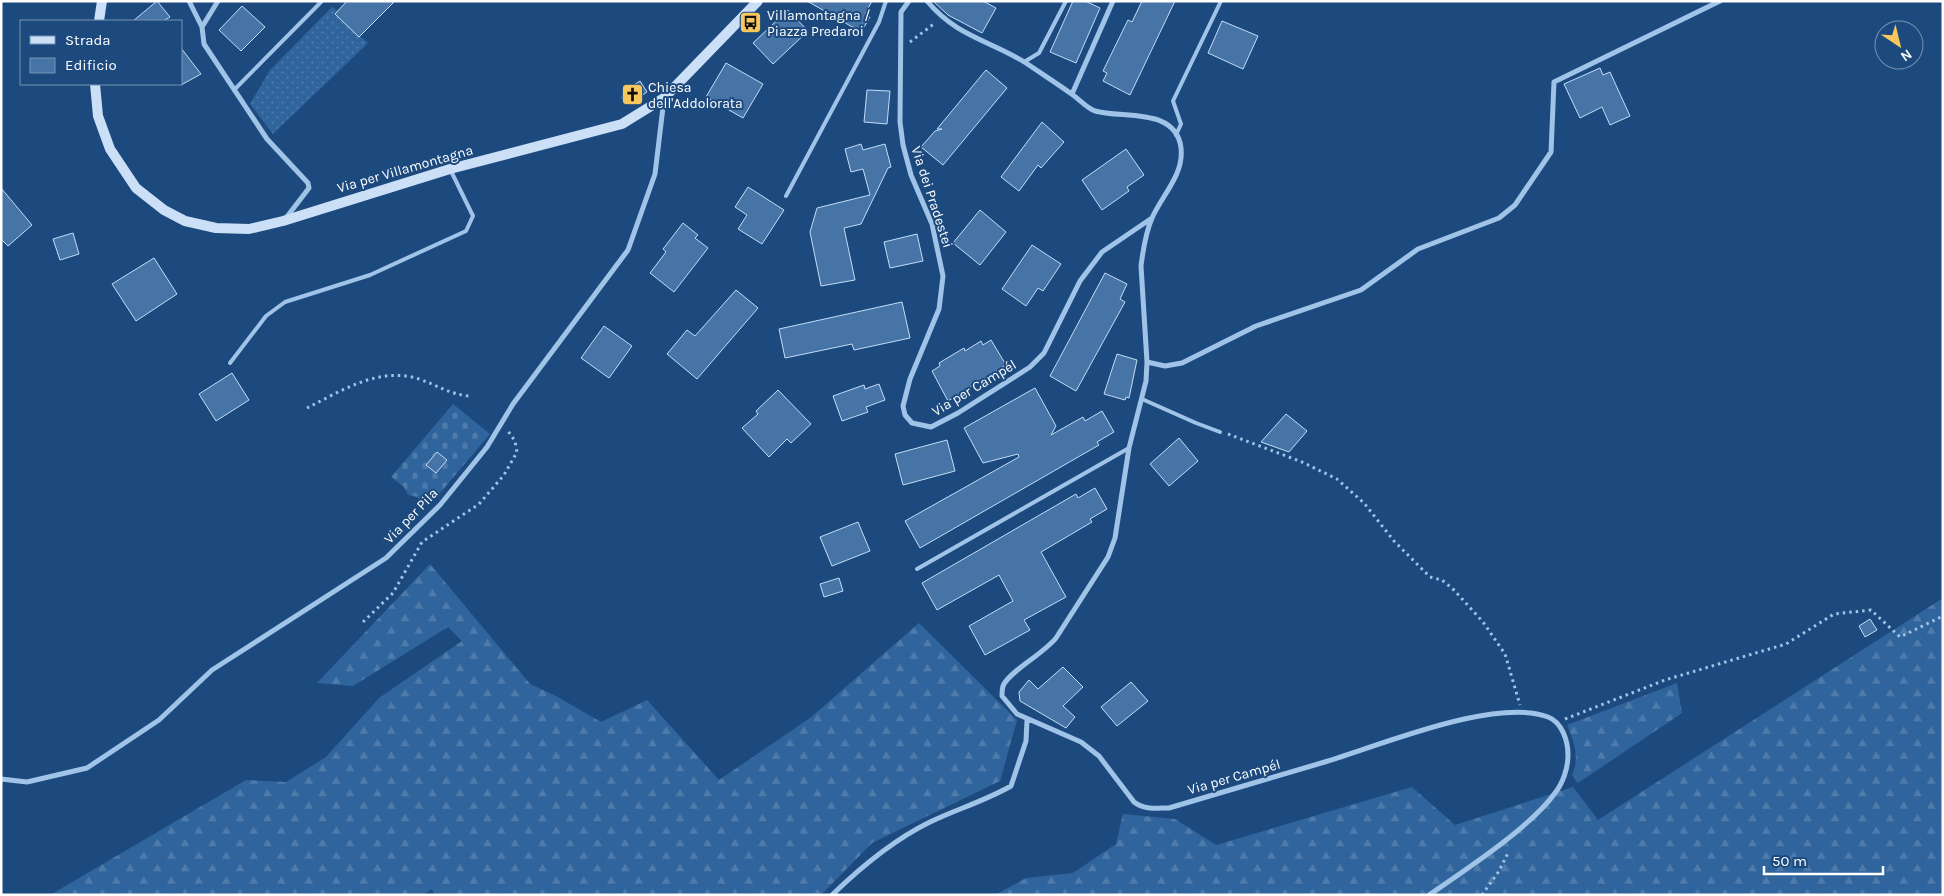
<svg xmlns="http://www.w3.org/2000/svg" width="1944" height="896" font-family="Karla,sans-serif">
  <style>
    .grass { fill: url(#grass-dots) }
    .forest { fill: url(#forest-firs) }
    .cemetery { fill: url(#cemetery-stones) }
    .building { fill: #4674a7; stroke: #c4dcf6 }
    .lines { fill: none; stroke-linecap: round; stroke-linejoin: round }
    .path { stroke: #a0c3e8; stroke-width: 3; stroke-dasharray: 2.5 4; stroke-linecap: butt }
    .lane { stroke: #a0c3e8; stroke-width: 4 }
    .street { stroke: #a0c3e8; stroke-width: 5 }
    .secondary { stroke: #cbdff6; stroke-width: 10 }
    .labels { text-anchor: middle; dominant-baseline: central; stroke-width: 4; stroke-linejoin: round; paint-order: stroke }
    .poi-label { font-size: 14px; fill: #fff; stroke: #1d4a7e; text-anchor: start }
    .street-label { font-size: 14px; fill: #fff; stroke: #1d4a7e }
  </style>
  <defs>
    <pattern id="grass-dots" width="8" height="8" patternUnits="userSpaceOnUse" patternTransform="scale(1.25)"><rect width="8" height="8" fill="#30649c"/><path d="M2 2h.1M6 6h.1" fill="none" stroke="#4f7bab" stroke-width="1.8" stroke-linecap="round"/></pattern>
    <pattern id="forest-firs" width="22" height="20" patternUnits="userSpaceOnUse" patternTransform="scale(1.25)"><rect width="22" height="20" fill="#30649c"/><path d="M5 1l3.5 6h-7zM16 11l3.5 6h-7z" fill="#4f7bab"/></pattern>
    <pattern id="cemetery-stones" width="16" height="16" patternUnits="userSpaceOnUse" patternTransform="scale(1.25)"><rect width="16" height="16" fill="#30649c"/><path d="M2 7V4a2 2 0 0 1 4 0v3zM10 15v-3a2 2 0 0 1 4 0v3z" fill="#4f7bab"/></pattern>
  </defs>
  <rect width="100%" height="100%" fill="#1d4a7e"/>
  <path class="grass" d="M 332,7 L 338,11 L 335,14 L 368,43 L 273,134 L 250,104 L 270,70 Z"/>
  <path class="forest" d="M 430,564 L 530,684 L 556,696 L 601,722 L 647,700 L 719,780 L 810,718 L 919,623 L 1017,720 L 1000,781 L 872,843 L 821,895 L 436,895 L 432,889 L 423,895 L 50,895 L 246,780 L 286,782 L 326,757 L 379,698 L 462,641 L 448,627 L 353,686 L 317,683 Z
    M 1943,598 L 1943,895 L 995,895 L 1026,878 L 1073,873 L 1116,844 L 1123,814 L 1175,819 L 1216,845 L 1412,787 L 1455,825 L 1573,787 L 1598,820 Z
    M 1677,683 L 1682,713 L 1578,783 L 1572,775 C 1580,757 1574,742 1567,725 Z"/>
  <path class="cemetery" d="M 453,404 L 490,434 L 429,506 L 417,497 L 408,495 L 404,487 L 391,477 Z"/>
  <path class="building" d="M 157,1 L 170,17 L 163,21 L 133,21 Z
    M 347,1 L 395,1 L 359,37 L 335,14 Z
    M 807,1 L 872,1 L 865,14 L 870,17 L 861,32 Z
    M 933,1 L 983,1 L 996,8 L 982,33 L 948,15 Z
    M 1073,1 L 1085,1 L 1100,8 L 1076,63 L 1050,52 Z
    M 1142,1 L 1175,1 L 1130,95 L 1103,81 L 1107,73 L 1103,71 L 1128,20 L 1132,22 Z
    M 242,6 L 265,27 L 241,51 L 219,30 Z
    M 788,10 L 808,31 L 773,64 L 753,43 Z
    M 1222,21 L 1258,36 L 1243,69 L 1208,53 Z
    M 181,48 L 201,74 L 181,85 Z
    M 726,63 L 763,84 L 743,118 L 706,97 Z
    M 1600,68 L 1603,75 L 1610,72 L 1630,116 L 1610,125 L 1602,107 L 1580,118 L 1564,84 Z
    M 986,70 L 1007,88 L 943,165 L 921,147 L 935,131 L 942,129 L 937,129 Z
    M 640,81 L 647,92 L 631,103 L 626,104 L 622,98 L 623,92 Z
    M 867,90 L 890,91 L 887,124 L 864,122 Z
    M 1042,122 L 1064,142 L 1041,168 L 1038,165 L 1019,191 L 1001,177 Z
    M 861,144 L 863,150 L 885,144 L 891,167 L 888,168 L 861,224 L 844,228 L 855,280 L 821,286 L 810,232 L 817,208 L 870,195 L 863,169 L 851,172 L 845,149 Z
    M 1126,149 L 1144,175 L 1127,187 L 1129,191 L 1102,210 L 1082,180 Z
    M 748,187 L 784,210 L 762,244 L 738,229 L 747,215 L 735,207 Z
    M 1,188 L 32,225 L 8,246 L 1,239 Z
    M 980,210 L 1006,232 L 980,265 L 953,243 Z
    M 683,223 L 698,235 L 695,238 L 708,248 L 674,292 L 650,273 L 666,252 L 663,249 Z
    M 73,233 L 79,254 L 60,260 L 53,239 Z
    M 917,234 L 923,261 L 890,268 L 884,242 Z
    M 1032,245 L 1061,264 L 1043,291 L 1038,288 L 1026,306 L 1002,289 Z
    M 154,258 L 177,294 L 136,321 L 112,284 Z
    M 1105,273 L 1127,284 L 1120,299 L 1125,302 L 1076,391 L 1050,376 Z
    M 736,290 L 758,308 L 697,379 L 667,354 L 687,330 L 695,336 Z
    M 902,302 L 910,338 L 854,350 L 852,344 L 785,358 L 779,329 Z
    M 604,326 L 632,346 L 609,378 L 581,358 Z
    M 991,340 L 1006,365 L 948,401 L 932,371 L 940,366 L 939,363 L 964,348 L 965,351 L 981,341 L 983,345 Z
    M 1117,354 L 1137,360 L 1129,398 L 1126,397 L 1125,400 L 1104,394 Z
    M 232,373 L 249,400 L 216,421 L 199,394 Z
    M 879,384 L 885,400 L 866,407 L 868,412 L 842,421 L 833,396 L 864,385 L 865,389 Z
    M 1035,388 L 1056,426 L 1051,435 L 1083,417 L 1085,421 L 1102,411 L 1114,432 L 1097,442 L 1099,445 L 920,548 L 905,521 L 1019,457 L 1018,454 L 983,463 L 964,428 Z
    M 778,390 L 811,424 L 791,443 L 787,439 L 769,457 L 742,428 L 758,414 L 756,411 Z
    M 1286,414 L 1307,431 L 1289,452 L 1261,442 Z
    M 1179,438 L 1198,461 L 1169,486 L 1150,464 Z
    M 947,440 L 955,471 L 903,485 L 895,454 Z
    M 437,452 L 447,460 L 436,473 L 426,465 Z
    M 1095,488 L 1107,509 L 1090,519 L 1092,522 L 1041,552 L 1066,597 L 1024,620 L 1030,630 L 985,655 L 969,626 L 1013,601 L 999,575 L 937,610 L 922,583 L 1076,494 L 1078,498 Z
    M 858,522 L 870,551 L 832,566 L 820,537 Z
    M 839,578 L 843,591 L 824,597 L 820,584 Z
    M 1870,619 L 1877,630 L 1865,637 L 1859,626 Z
    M 1063,667 L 1083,687 L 1063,706 L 1075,717 L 1066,728 L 1020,701 L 1019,692 L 1029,680 L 1038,689 Z
    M 1131,682 L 1148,701 L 1117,726 L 1101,707 Z"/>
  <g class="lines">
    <path class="path" d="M 910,42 L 935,23
      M 307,408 C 341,391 379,366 419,379 C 437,385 449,394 469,396
      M 1228,434 L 1302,462 L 1337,479 L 1364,503 L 1394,541 L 1430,577 L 1442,580 L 1454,590 L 1483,622 L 1505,654 L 1520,705
      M 363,622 L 393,593 L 422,542 L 479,504 L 504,475 L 517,452 L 515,441 L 508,431
      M 1565,719 L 1665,680 L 1786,644 L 1834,614 L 1871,610 L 1900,637 L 1943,616
      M 1482,895 L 1499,871 L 1509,851"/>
    <path class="lane" d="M 1024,62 L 1039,53 L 1066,1
      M 234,90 L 322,1
      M 1176,135 L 1181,124 L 1173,101 L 1221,1
      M 786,196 L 879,22 L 886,1
      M 230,363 L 266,316 L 285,302 L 370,275 L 466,231 L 473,216 L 450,169
      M 1142,399 L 1196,423 L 1220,432
      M 917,569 L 1129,448"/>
    <path class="street" d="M 189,1 L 202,27 L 218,1
      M 909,1 L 901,12 L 900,122 L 903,145 L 911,175 L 932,224 L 943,276 L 939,309 L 910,379 L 903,406 L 905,415 L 912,423 L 931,427 L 958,413 L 1030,367 L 1044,353 L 1080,281 L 1102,252 L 1152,218
      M 927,1 C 957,37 989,40 1026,63 C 1042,74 1058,84 1073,95 C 1080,100 1087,108 1095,111 C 1123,119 1176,107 1181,148 C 1184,175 1162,195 1152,218 C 1146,232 1143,250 1141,266 L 1147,362 L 1146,381 L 1129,448 L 1115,538 L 1108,557 L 1056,638 C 1043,654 1012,670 1004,684 C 1002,687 1002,692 1002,696 L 1017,714 L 1081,742 L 1099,756 L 1134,802 C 1144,810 1157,808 1169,808 C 1222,792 1275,777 1328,761 C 1381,745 1496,697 1548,717 C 1562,722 1568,741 1568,755 C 1568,768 1563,783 1555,793 C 1531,827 1464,871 1429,895
      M 202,27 L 204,44 L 267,139 L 308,183 L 309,188 L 286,218
      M 1072,94 L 1113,1
      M 1147,362 L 1165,366 L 1182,363 L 1256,326 L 1361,290 L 1418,249 L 1499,218 L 1515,205 L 1551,152 L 1554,82 L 1720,1
      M 1,779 L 27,782 L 87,768 L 159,720 L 212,670 L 386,558 L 440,505 L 487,447 L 513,404 L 628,250 L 655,174 L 664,99
      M 832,895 C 862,866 893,840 930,822 C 957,809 985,801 1011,786 L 1026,741 L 1027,720"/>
    <path class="secondary" d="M 99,21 L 102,1
      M 95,84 L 98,116 L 110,149 L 136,188 L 164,210 L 185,221 L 216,228 L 249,229 L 283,221 L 450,169 L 622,124 L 664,98 L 758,1"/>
  </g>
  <defs>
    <symbol id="bus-square" viewBox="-11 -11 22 22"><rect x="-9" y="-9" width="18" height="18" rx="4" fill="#f7c75e" stroke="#1d4a7e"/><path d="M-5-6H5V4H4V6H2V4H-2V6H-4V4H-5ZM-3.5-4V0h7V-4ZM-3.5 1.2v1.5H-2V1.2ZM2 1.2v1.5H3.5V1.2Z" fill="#111"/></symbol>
    <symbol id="church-square" viewBox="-11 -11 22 22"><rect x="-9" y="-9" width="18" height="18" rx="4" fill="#f7c75e" stroke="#1d4a7e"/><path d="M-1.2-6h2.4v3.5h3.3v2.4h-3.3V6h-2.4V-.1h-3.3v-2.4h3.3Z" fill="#111"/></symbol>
  </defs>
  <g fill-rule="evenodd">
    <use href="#bus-square" x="738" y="10" width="25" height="25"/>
    <use href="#church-square" x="620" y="82" width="25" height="25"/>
  </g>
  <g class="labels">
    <g class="poi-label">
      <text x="767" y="15">Villamontagna /<tspan x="767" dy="16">Piazza Predaroi</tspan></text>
      <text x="648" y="87">Chiesa<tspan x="648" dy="16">dell'Addolorata</tspan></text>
    </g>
    <g class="street-label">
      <text transform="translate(405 169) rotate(-16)">Via per Villamontagna</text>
      <text transform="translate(932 197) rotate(72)">Via dei Pradestei</text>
      <text transform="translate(974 388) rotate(-31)">Via per Campél</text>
      <text transform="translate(411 516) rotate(-46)">Via per Pila</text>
      <text transform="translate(1234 777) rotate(-16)">Via per Campél</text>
    </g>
  </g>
  <rect width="1944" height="896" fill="none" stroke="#ffffff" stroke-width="5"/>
  <rect x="20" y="20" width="162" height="65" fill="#1d4a7e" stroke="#7792b2"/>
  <rect x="30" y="36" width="25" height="8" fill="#cbdff6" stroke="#7792b2"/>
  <text x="65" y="45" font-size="15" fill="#ffffff">Strada</text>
  <rect x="30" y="58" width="25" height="15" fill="#4674a7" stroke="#7792b2"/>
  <text x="65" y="70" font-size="15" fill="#ffffff">Edificio</text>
  <g transform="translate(1899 45) rotate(145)"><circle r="24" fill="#1d4a7e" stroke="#7792b2"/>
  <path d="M0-4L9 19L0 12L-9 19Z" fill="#f7c75e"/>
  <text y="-8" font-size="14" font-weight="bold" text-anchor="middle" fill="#ffffff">N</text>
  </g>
  <path d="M1764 866v8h119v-8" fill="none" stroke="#ffffff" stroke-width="2.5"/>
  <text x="1772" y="866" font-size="15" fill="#ffffff" stroke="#1d4a7e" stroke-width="4" paint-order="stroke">50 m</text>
</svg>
